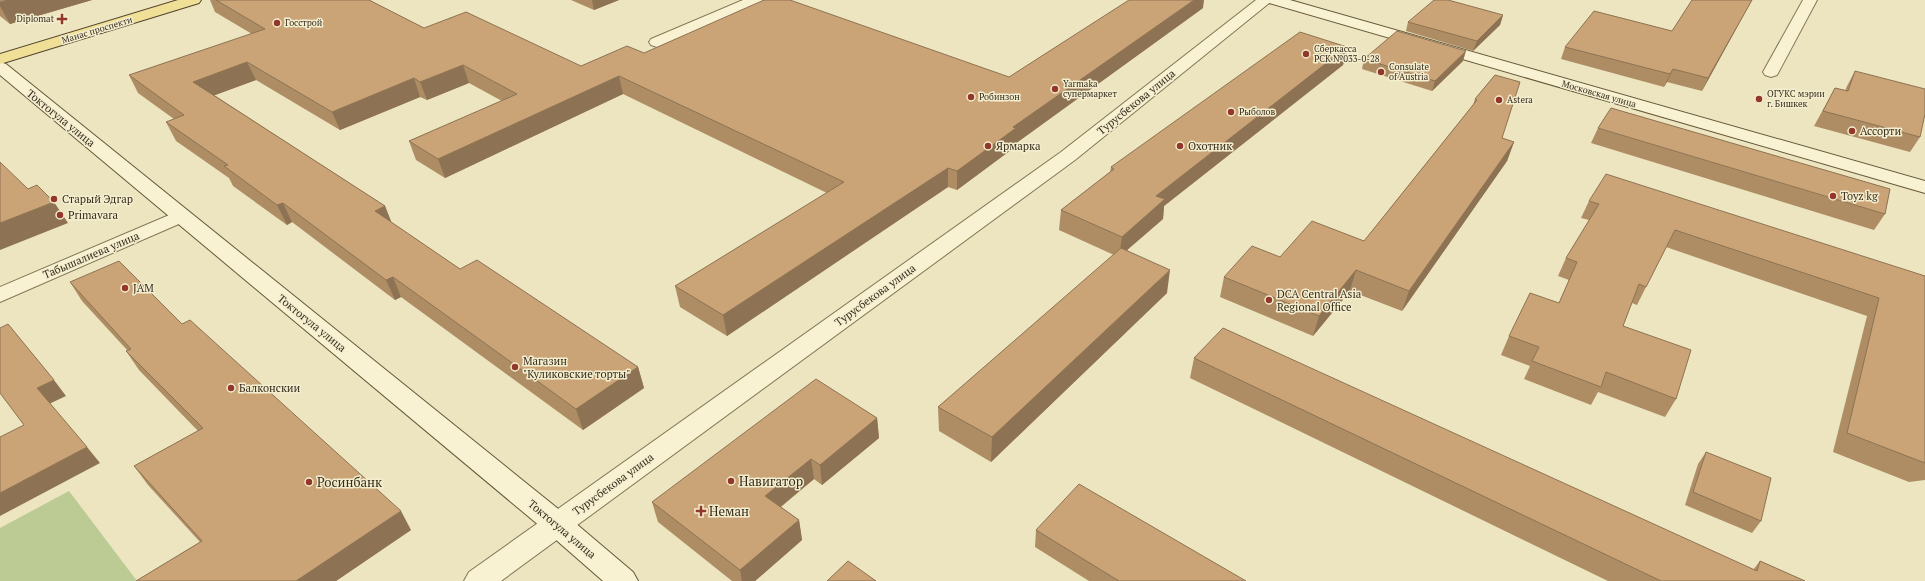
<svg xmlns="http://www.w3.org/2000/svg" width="1925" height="581" font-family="'PT Serif',serif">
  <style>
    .green { fill: #bcca94 }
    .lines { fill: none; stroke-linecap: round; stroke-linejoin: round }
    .pedestrian-casing { stroke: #857658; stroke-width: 2 }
    .minor-casing { stroke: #857658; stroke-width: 2 }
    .secondary-casing { stroke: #66573b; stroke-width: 2 }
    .primary-casing { stroke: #52432d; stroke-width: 2 }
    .pedestrian { fill: #f8f2d2; fill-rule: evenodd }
    .minor { fill: #f8f2d2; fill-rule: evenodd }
    .secondary { fill: #f8f2d2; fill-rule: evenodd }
    .primary { fill: #f0e097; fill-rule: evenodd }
    .wall { fill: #ae8d65 }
    .shaded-wall { fill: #8d7353 }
    .building { fill: #caa476; stroke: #8d7353 }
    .poi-dot { fill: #92372a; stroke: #f4eecf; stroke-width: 1.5 }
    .labels { text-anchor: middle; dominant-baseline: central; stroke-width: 3; stroke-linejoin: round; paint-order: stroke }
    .far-poi-label { font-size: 9px; fill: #352b1c; stroke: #f4eecf; text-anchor: start }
    .far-street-label { font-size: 9px; fill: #352b1c; stroke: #f4eecf }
    .street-label { font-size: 11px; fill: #352b1c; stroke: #f4eecf }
    .poi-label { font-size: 11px; fill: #352b1c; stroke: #f4eecf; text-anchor: start }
    .near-poi-label { font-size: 13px; fill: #352b1c; stroke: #f4eecf; text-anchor: start }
  </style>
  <rect width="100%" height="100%" fill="#ece5bf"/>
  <path class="green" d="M 69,491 L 137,581 L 0,581 L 0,528 Z"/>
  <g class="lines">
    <defs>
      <path id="pedestrian" d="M 1803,0 L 1817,0 L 1777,75 L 1771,77 L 1765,75 L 1763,72 Z"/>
      <path id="minor" d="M 743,0 L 763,0 L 761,3 L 663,45 L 657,47 L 651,45 L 649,42 L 651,39 Z
        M 1256,0 L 1273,0 L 1075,160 L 501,581 L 464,581 L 469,572 L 1061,152 Z
        M 181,210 L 188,212 L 191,216 L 188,220 L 0,302 L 0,287 Z"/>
      <path id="secondary" d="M 1267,0 L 1290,0 L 1925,181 L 1925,193 L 1269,3 Z
        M 0,62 L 6,64 L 567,516 L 633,572 L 638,581 L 603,581 L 547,532 L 0,75 Z"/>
      <path id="primary" d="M 178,0 L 201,0 L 199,3 L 0,64 L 0,54 Z"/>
    </defs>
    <use href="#pedestrian" class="pedestrian-casing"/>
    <use href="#minor" class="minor-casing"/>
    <use href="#secondary" class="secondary-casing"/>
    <use href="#primary" class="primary-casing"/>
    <use href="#pedestrian" class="pedestrian"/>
    <use href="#minor" class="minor"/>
    <use href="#secondary" class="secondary"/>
    <use href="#primary" class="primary"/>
  </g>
  <path class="wall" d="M 0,0 L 92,0 L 10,24 L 0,16 Z
    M 210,0 L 369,0 L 424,28 L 581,66 L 644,53 L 1009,77 L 1203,8 L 1015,144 L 1015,147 L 957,190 L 948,187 L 727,336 L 680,307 L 675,286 L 827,193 L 623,94 L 445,178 L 416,160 L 409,141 L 502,101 L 469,83 L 427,100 L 420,97 L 340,130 L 256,80 L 214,95 L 385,206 L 391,222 L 460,269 L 638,367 L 644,388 L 583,430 L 401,297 L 395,300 L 292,222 L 287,225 L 233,186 L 229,178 L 176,141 L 166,122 L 174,119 L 138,93 L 129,75 L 252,34 L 215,12 Z
    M 571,0 L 619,0 L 594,10 Z
    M 1752,0 L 1702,91 L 1667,82 L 1664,87 L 1561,59 L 1565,47 L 1672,31 Z
    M 1503,15 L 1500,25 L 1473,51 L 1406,31 L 1408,22 Z
    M 1347,47 L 1343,65 L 1164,206 L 1163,219 L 1127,250 L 1167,293 L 991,462 L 939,431 L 938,407 L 1114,255 L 1059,230 L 1061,210 L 1110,172 L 1111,167 Z
    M 1364,59 L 1463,61 L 1432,91 L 1362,69 Z
    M 1855,71 L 1920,137 L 1910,152 L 1814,126 L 1835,88 L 1845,91 L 1847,86 Z
    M 1495,75 L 1502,138 L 1514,142 L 1507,161 L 1402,311 L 1350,291 L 1313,336 L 1220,297 L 1224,277 L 1280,257 L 1364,241 L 1473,105 L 1475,99 Z
    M 1598,128 L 1885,214 L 1874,230 L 1591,143 Z
    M 1589,201 L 1925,276 L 1925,480 L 1909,482 L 1833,452 L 1867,316 L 1666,247 L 1637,305 L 1632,303 L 1623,326 L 1676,399 L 1665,417 L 1598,392 L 1591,405 L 1524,379 L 1530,366 L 1501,355 L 1509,336 L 1559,303 L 1569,280 L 1558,276 L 1566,258 L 1589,220 L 1581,218 Z
    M 70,282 L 182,324 L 411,530 L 336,581 L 136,581 L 200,542 L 148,485 L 134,466 L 198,431 L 139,370 L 126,351 L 128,351 L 82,301 Z
    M 1194,358 L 1753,570 L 1760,561 L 1805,581 L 1608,581 L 1190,378 Z
    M 877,418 L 879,438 L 822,485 L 814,479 L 781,507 L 799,520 L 802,540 L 755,581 L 732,581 L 658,522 L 652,502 Z
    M 1706,452 L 1761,521 L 1752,533 L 1685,505 L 1698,464 Z
    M 1036,530 L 1246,581 L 1089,581 L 1035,547 Z"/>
  <path class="shaded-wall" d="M 6,0 L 92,0 L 10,24 L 0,6 L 0,2 Z
    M 592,0 L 619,0 L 594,10 Z
    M 1194,0 L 1204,0 L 1203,8 L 1015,144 L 1015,147 L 957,190 L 957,171 L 1013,127 Z
    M 1752,0 L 1702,91 L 1708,78 Z
    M 1503,15 L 1500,25 L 1473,51 L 1477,41 Z
    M 1347,47 L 1343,65 L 1164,206 L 1163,219 L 1119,257 L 1122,237 L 1156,196 Z
    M 1466,51 L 1463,61 L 1432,91 L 1435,81 Z
    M 247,62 L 256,80 L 202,100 L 193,82 Z
    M 463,65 L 469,83 L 427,100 L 420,82 Z
    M 1673,69 L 1667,82 L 1664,87 L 1670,74 Z
    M 619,76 L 623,94 L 445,178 L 438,159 Z
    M 414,78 L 420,97 L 340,130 L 332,112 Z
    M 1514,142 L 1507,161 L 1402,311 L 1409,291 Z
    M 948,168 L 948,187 L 727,336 L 723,315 Z
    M 54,202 L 68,223 L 0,250 L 0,223 Z
    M 283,203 L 292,222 L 287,225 L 277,205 Z
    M 385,206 L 393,226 L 375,211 Z
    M 1170,270 L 1167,293 L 991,462 L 992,437 Z
    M 1356,270 L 1350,291 L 1313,336 L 1319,316 Z
    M 393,277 L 401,297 L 395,300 L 386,280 Z
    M 638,367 L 644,388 L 583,430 L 576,409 Z
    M 54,380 L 66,396 L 49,404 L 37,388 Z
    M 877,418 L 879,438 L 822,485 L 820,465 Z
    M 87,447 L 100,463 L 0,516 L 0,493 Z
    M 811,459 L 814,479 L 769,516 L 765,496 Z
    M 401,511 L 411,530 L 336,581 L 296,581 Z
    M 799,520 L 802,540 L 755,581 L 742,581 L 740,570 Z"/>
  <path class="building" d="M 216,0 L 369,0 L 424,28 L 466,12 L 581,66 L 627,46 L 644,53 L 764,0 L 790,0 L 1009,77 L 1129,0 L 1194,0 L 1013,127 L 1016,128 L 957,171 L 948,168 L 723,315 L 675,286 L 844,182 L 619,76 L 438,159 L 409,141 L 517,94 L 463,65 L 420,82 L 414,78 L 332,112 L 247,62 L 193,82 L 385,206 L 375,211 L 460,269 L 477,260 L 638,367 L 576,409 L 393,277 L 386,280 L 283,203 L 277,205 L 224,166 L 228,165 L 166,122 L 184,115 L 129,75 L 265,29 Z
    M 1434,0 L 1448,0 L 1503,15 L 1477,41 L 1408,22 Z
    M 1692,0 L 1752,0 L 1708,78 L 1673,69 L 1670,74 L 1565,47 L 1594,11 L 1672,31 Z
    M 1397,31 L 1466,51 L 1435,81 L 1364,59 Z
    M 1300,32 L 1347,47 L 1156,196 L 1165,199 L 1122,237 L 1061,210 L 1114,169 L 1111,167 Z
    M 1855,71 L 1925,89 L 1925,114 L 1920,137 L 1823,111 L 1835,88 L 1848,91 Z
    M 1495,75 L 1520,82 L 1502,138 L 1514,142 L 1409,291 L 1356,270 L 1319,316 L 1224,277 L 1252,246 L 1280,257 L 1312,221 L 1364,241 L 1477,100 L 1475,99 Z
    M 1611,108 L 1890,189 L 1885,214 L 1598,128 Z
    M 0,162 L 28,189 L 37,185 L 54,202 L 0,223 Z
    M 1606,174 L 1925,276 L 1925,463 L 1847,433 L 1879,298 L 1675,230 L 1646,287 L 1639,284 L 1623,326 L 1691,350 L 1676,399 L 1606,372 L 1601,387 L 1532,361 L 1539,347 L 1509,336 L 1530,293 L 1559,303 L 1577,262 L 1566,258 L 1599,204 L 1589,201 Z
    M 1121,248 L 1170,270 L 992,437 L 938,407 Z
    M 119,261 L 182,324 L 190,320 L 401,511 L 296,581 L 136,581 L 202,541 L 134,466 L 203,428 L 126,351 L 131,349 L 70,282 Z
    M 8,324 L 54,380 L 37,388 L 87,447 L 0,493 L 0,437 L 24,425 L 0,393 L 0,328 Z
    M 1223,328 L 1757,571 L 1760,561 L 1805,581 L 1661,581 L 1194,358 Z
    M 816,379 L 877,418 L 820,465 L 811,459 L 765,496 L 799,520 L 740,570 L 652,502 Z
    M 1706,452 L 1771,478 L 1761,521 L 1693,492 Z
    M 1079,484 L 1246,581 L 1119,581 L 1036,530 Z
    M 848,561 L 876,581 L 827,581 Z"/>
  <g class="poi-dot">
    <path d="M60 13h4v4h4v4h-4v4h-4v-4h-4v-4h4z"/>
    <circle cx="277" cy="23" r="4"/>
    <circle cx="1306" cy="54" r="4"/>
    <circle cx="1381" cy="72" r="4"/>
    <circle cx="1055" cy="89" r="4"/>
    <circle cx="971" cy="97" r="4"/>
    <circle cx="1759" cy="99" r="4"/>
    <circle cx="1499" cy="100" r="4"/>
    <circle cx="1231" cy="112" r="4"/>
    <circle cx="1852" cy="131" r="4"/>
    <circle cx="988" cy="146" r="4"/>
    <circle cx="1180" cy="146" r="4"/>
    <circle cx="1833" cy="196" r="4"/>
    <circle cx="54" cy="199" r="4"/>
    <circle cx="60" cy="215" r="4"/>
    <circle cx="125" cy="288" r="4"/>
    <circle cx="1269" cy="300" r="4"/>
    <circle cx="515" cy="367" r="4"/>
    <circle cx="231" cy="388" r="4"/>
    <circle cx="731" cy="481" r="4"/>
    <circle cx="309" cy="482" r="4"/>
    <path d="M699 505h4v4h4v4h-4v4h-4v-4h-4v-4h4z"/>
  </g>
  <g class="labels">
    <g class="far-poi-label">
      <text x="54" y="19" text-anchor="end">Diplomat</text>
      <text x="285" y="23">Госстрой</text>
      <text x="1314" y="49">Сберкасса<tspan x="1314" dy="10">РСК №033-0-28</tspan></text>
      <text x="1389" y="67">Consulate<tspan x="1389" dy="10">of Austria</tspan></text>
      <text x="1063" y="84">Yarmaka<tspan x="1063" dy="10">супермаркет</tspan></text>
      <text x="1767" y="94">ОГУКС мэрии<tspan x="1767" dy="10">г. Бишкек</tspan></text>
      <text x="979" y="97">Робинзон</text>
      <text x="1507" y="100">Astera</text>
      <text x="1239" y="112">Рыболов</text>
    </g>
    <g class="far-street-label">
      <text transform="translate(97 30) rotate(-17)">Манас проспекти</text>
      <text transform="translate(1599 94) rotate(16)">Московская улица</text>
    </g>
    <g class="street-label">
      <text transform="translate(1136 102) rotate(-39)">Турусбекова улица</text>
      <text transform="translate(61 118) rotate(39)">Токтогула улица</text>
      <text transform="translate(91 255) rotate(-23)">Табышалиева улица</text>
      <text transform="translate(875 295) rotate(-36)">Турусбекова улица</text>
      <text transform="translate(312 323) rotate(39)">Токтогула улица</text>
      <text transform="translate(613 484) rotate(-36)">Турусбекова улица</text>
      <text transform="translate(562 529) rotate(40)">Токтогула улица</text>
    </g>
    <g class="poi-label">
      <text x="1860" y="131">Ассорти</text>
      <text x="996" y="146">Ярмарка</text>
      <text x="1188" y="146">Охотник</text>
      <text x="1841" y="196">Toyz kg</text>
      <text x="62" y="199">Старый Эдгар</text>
      <text x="68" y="215">Primavara</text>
      <text x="133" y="288">JAM</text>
      <text x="1277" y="294">DCA Central Asia<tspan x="1277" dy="13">Regional Office</tspan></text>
      <text x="523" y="361">Магазин<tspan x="523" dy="13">"Куликовские торты"</tspan></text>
      <text x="239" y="388">Балконскии</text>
    </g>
    <g class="near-poi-label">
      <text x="739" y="481">Навигатор</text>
      <text x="317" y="482">Росинбанк</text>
      <text x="709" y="511">Неман</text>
    </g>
  </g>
</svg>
